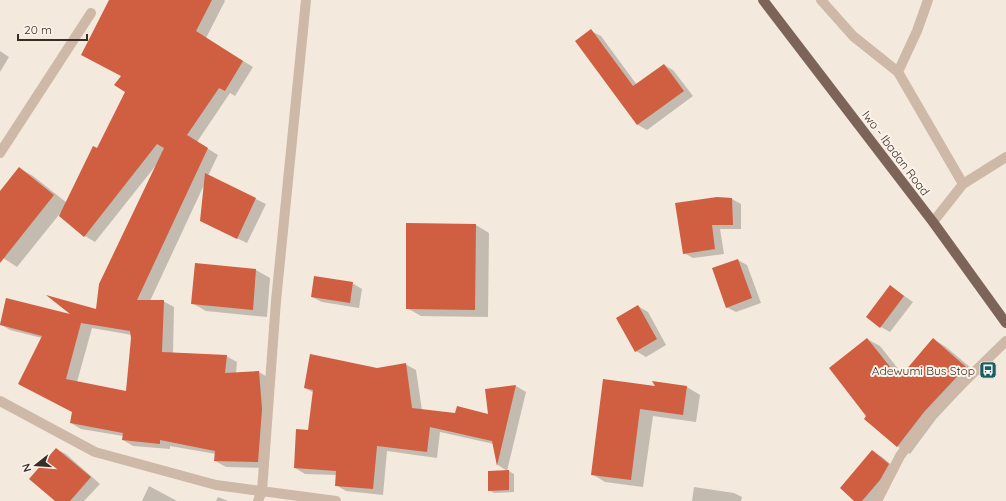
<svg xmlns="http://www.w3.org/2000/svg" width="1006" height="501" font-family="Quicksand,sans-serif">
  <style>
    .shadow { fill: #0003; fill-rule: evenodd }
    .building { fill: #cf5f40; fill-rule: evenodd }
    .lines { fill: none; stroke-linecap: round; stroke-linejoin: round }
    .street { stroke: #ceb8a7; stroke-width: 10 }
    .primary { stroke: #7d6458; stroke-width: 10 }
    .labels { text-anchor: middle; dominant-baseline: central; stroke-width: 4; stroke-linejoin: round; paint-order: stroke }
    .street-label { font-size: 12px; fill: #3a2d28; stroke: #fbf3ea }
    .poi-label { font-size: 12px; fill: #3a2d28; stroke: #fbf3ea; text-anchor: end }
  </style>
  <rect width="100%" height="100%" fill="#f4e9dd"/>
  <path class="shadow" d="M 111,0 L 224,0 L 225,1 L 206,38 L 253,67 L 235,96 L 230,93 L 197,142 L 218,155 L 208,176 L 266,204 L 247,243 L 211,226 L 204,185 L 150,301 L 163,301 L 174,307 L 173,353 L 226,356 L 237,362 L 236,373 L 259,372 L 269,378 L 268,468 L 226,467 L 215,461 L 216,454 L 170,446 L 170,449 L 133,446 L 123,440 L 123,436 L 81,429 L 71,423 L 73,412 L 42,338 L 10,330 L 0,324 L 6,299 L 74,316 L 97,310 L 157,164 L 95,242 L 85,236 L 60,216 L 62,211 L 17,267 L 0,256 L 0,192 L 19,168 L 33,176 L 67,203 L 98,150 L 126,92 L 122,76 ZM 92,328 L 132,335 L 127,392 L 77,382 Z
    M 591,31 L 601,36 L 637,85 L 664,65 L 673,70 L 693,96 L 647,130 L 638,125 Z
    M 0,51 L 9,57 L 0,72 Z
    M 717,198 L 732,199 L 741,204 L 741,229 L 720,229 L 724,254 L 693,258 L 684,253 Z
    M 476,225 L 489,233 L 488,317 L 421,316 L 407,308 Z
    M 738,260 L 747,265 L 761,303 L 736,312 L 726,307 Z
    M 196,264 L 256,270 L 270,278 L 267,317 L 206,311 L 192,303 Z
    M 352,283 L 362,289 L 359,308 L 322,302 L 312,297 Z
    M 890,286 L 913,302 L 890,332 L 881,327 Z
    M 638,306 L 648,312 L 666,345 L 646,357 L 636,351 Z
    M 867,339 L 880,346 L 903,375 L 933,339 L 946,347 L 978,374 L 936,419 L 910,454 L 897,446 L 868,416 Z
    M 405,364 L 416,370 L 422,410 L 456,414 L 490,415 L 486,390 L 516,386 L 526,392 L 507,471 L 498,465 L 494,444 L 440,432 L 437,458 L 387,451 L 383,495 L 346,491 L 336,485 L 337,475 L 305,474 L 295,468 L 309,431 L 314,393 L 305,388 L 377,369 Z
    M 604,381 L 657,388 L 653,382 L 687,387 L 700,395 L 696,422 L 653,416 L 643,487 L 605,482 L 592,474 Z
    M 56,449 L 66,454 L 100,484 L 84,501 L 57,501 Z
    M 873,451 L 882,457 L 898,470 L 877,501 L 856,501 Z
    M 509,471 L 514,474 L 514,492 L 494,493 L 489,490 Z
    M 149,486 L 177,501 L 142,501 Z
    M 694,487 L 734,493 L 742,497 L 741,501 L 692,501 Z
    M 218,497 L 228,501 L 216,501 Z"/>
  <path class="building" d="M 109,0 L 212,0 L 196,31 L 243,61 L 225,91 L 219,88 L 187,135 L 208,148 L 137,300 L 164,300 L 162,352 L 227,355 L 225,373 L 259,371 L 262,409 L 258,462 L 214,461 L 215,451 L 160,440 L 160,444 L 122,440 L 123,433 L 70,423 L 72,412 L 18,384 L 42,336 L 0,325 L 6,298 L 70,314 L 46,295 L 96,309 L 99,284 L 164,148 L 157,144 L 84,237 L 59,216 L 93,146 L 97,148 L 125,92 L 114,85 L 121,76 L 81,55 ZM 81,323 L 130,331 L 131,338 L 126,391 L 66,379 Z
    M 591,29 L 633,86 L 664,64 L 684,91 L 637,125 L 575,41 Z
    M 19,167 L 54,195 L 0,263 L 0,191 Z
    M 205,173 L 256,198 L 237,239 L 200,221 Z
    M 717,197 L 732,198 L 733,225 L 712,225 L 715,249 L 683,254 L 675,203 Z
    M 406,223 L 476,224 L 475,310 L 406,309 Z
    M 738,259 L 752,298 L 726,308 L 712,268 Z
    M 195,263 L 256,269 L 253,310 L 191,304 Z
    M 314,276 L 353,282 L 350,303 L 311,297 Z
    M 890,285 L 904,296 L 880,328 L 866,317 Z
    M 638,305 L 657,339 L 635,352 L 616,318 Z
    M 867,338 L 899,378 L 933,338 L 966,367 L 924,412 L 897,447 L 864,419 L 866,416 L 829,368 Z
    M 310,354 L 377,368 L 406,363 L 412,408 L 455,413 L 457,406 L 488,414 L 485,389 L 516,385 L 497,466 L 492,441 L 430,427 L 427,452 L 377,446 L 373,489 L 335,486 L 336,471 L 294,468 L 296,429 L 308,430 L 313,390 L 304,388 Z
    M 603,379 L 655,386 L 652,381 L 687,386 L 683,415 L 640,409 L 631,480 L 591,475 Z
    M 56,448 L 91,477 L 70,501 L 55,501 L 29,479 Z
    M 872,450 L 889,464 L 880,480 L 862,501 L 854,501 L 840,488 Z
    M 509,470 L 509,490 L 488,491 L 488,471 Z"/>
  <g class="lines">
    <path class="street" d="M 821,0 L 853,36 L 898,72 L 963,184
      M 898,72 L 917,31 L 928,0
      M 0,153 L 91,13
      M 933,222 L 963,184 L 1006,157
      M 0,401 L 95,452 L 216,485 L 336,501
      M 258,501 L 262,491 L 276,301 L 306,0
      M 877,501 L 900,456 L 929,416 L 1006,341"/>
    <path class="primary" d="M 763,0 L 933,222 L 1006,323"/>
  </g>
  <defs>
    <symbol id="bus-square" viewBox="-11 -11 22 22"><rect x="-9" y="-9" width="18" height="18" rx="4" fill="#1a5c5f" stroke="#fbf3ea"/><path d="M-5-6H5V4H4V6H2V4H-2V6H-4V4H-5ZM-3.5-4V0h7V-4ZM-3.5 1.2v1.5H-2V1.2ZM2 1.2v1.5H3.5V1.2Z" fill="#fff"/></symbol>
  </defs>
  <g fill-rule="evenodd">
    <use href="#bus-square" x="978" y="360" width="20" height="20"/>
  </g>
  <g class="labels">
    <g class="street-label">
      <text transform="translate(896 153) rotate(53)">Iwo - Ibadan Road</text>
    </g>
    <g class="poi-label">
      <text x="975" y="370">Adewumi Bus Stop</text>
    </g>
  </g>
  <g transform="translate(36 465) rotate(253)" stroke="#fbf3ea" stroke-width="3" paint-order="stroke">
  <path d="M0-3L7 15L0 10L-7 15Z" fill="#3a2d28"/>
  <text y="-6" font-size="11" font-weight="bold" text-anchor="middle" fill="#3a2d28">N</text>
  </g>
  <path d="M18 34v6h69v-6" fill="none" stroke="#3a2d28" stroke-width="2"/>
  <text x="24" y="34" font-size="12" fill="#3a2d28" stroke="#fbf3ea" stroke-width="3" paint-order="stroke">20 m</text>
</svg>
